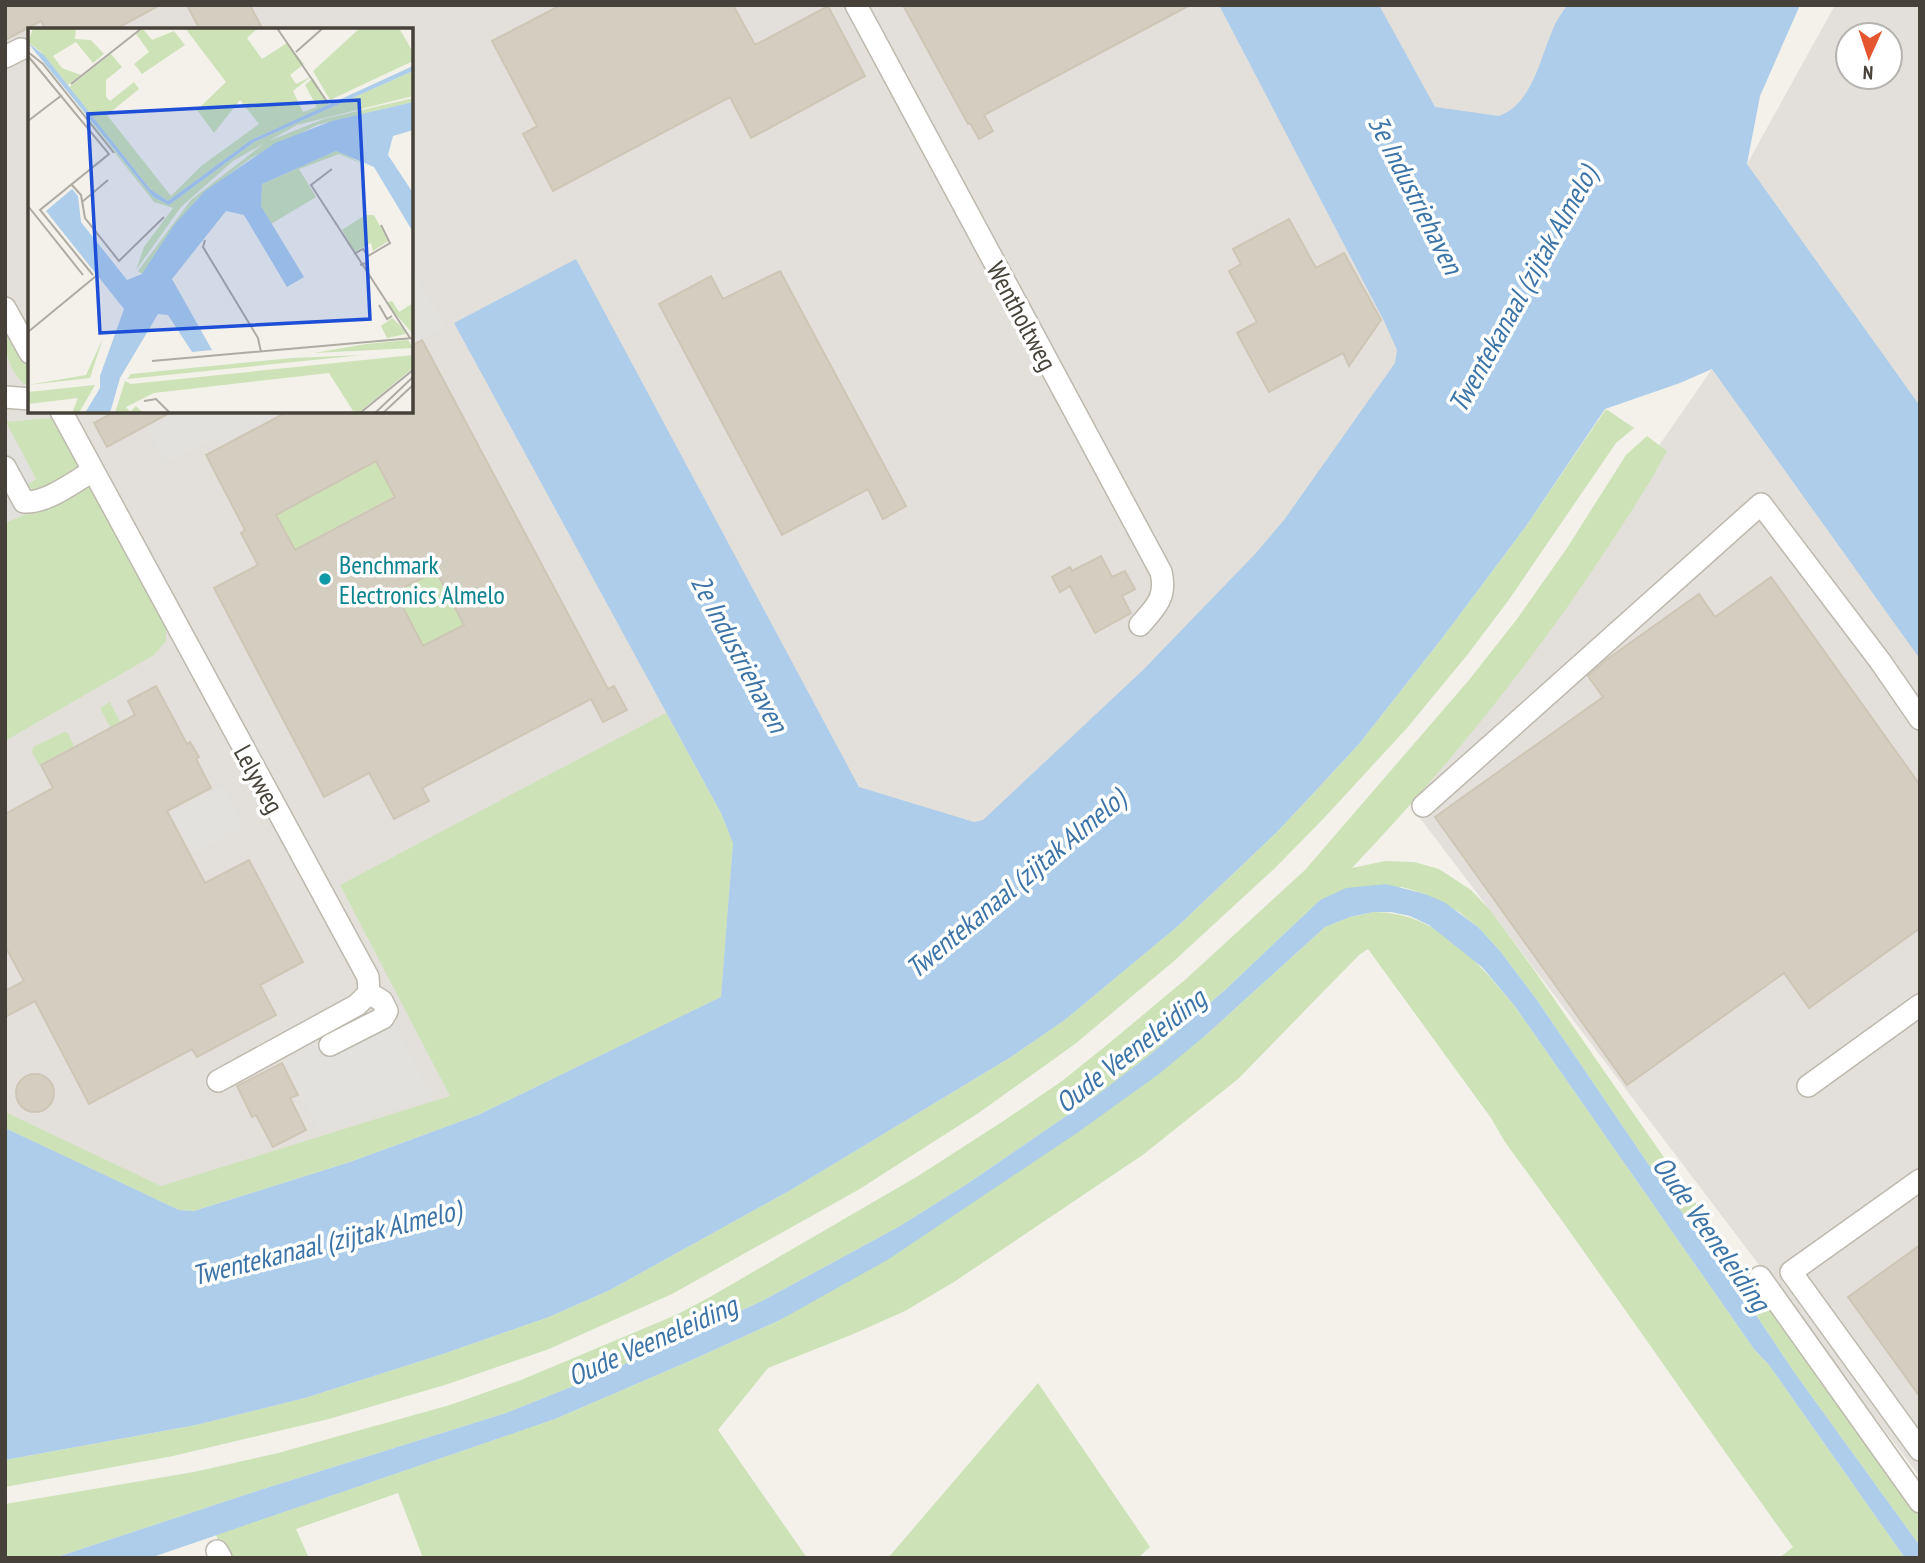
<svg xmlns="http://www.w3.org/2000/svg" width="1925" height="1563" font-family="'PT Sans Narrow',sans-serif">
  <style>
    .industrial { fill: #e3e0db; fill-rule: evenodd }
    .green { fill: #cde3b7 }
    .parking { fill: #e2e1de }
    .water { fill: #adcdea }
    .building { fill: #d4cec1; stroke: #cec6b5; stroke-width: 2; fill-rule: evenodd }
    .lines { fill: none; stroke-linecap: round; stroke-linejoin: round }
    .minor-casing { stroke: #beb9ae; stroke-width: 24 }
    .minor { stroke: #fff; stroke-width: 21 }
    .culture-dot { fill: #0f9aa8; stroke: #fff; stroke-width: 2.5 }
    .labels { text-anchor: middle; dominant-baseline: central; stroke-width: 7; stroke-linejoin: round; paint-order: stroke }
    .street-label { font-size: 26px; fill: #474239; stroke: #fff }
    .culture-label { font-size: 26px; fill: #0d838f; stroke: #fff; text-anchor: start }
    .water-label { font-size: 28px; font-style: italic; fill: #3c74a8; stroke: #fff }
    .inset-road { fill: none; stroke: #aeaba3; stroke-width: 2 }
    .view { fill: #1d4ed8; fill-opacity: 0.15; stroke: #1d4ed8; stroke-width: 3.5 }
    .inset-edge { fill: none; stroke: #474239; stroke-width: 3.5 }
  </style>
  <rect width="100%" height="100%" fill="#f3f1ea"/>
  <path class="industrial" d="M 5,5 L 1632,5 L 1310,557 L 836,964 L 538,1085 L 5,1247 ZM 30,30 L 411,30 L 411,411 L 30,411 Z
    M 1835,5 L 1920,5 L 1920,1477 L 1410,805 L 1712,369 L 1747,164 ZM 1848,35 L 1890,35 L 1890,77 L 1848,77 Z"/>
  <path class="green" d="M 5,321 L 30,367 L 28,383 L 24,384 C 5,366 5,345 5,321 Z
    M 1606,409 L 1634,428 L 1616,443 L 1508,601 L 1468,654 L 1407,728 L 1325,817 L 1274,869 L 1174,961 L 1075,1044 L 977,1114 L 858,1190 L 672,1294 L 549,1349 L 448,1384 L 329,1419 L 173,1456 L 5,1487 L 5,1460 L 196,1425 L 305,1398 L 443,1354 L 549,1317 L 610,1290 L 789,1191 L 1011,1057 L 1066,1019 L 1178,926 L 1277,832 L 1321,785 L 1359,744 L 1443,637 L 1526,526 Z
    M 51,418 L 79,466 L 77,470 L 43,489 L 34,491 L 27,485 L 36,479 L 6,422 Z
    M 1647,436 L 1667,451 C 1648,487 1625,521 1602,556 C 1529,667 1444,771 1352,868 L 1385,861 L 1414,862 L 1439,869 L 1471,890 L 1490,910 L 1532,967 L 1769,1309 L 1920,1517 L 1920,1546 L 1794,1372 L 1742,1294 L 1672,1199 L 1537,1000 L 1500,951 L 1478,927 L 1459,912 L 1425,894 L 1402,887 L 1320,900 L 1225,990 L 1152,1053 L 1097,1095 L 967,1184 L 900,1226 L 762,1301 L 601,1375 L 506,1413 L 260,1490 L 54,1558 L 5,1558 L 5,1504 L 194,1472 L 278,1453 L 450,1405 L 521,1380 L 676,1315 L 710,1297 L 918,1176 L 1005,1120 L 1062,1081 L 1107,1045 L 1186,979 L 1305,870 L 1469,680 L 1517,619 L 1567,548 L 1626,455 Z
    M 376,462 L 394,496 L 295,549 L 277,515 Z
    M 86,482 L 94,487 L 166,623 L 166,641 L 154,655 L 5,741 L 5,523 L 53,503 Z
    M 436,571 L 464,625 L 423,645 L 396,592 Z
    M 110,702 L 120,722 L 110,727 L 100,708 Z
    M 666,713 L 721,813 L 733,843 L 721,997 L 478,1115 L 350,1162 L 194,1211 L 179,1210 L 5,1128 L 5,1112 L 161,1186 L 450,1096 L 340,885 Z
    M 64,732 L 68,733 L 74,746 L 39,765 L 32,752 L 33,747 Z
    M 1373,912 C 1437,912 1476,960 1514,1005 L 1754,1349 L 1769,1365 L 1905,1558 L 1779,1558 L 1793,1547 C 1696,1413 1603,1276 1505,1142 L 1491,1118 L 1368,949 L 1359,955 L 1238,1079 L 1144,1154 L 954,1282 L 905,1311 L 851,1335 L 768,1368 L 718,1430 L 807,1558 L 423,1558 L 398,1493 L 296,1529 L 309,1558 L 226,1558 L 216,1535 L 555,1419 L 692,1360 L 780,1320 L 1206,1035 L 1325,927 L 1350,917 Z
    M 1038,1383 L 1150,1547 L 1138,1558 L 888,1558 Z"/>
  <path class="parking" d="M 411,266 L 445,328 L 411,346 Z
    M 161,411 L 288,411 L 222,446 L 217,437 L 165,463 L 145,427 L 164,417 Z
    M 5,422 L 36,479 L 26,485 L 21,515 L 5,523 Z
    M 223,785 L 245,826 L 193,853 L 171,812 Z
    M 376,1010 L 392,1018 L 433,1098 L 319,1133 L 283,1062 Z"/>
  <path class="water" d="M 1219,5 L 1379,5 L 1435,107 L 1499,116 C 1532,104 1540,59 1553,29 C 1556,21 1562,13 1567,5 L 1800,5 L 1760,96 L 1747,164 L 1920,406 L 1920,659 L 1712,369 L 1680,383 L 1605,409 L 1526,526 L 1443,637 L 1359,744 L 1321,785 L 1277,832 L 1178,926 L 1066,1019 L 1011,1057 L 789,1191 L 610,1290 L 549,1317 L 443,1354 L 305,1398 L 196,1425 L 5,1460 L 5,1128 L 179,1210 L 194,1211 L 350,1162 L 478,1115 L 721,997 L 733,843 L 721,813 L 454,323 L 576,259 L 859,787 L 974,822 L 983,820 L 1143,670 L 1256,553 L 1284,520 L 1395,363 L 1397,350 L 1384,321 Z
    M 1386,884 L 1425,894 L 1444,902 L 1478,927 L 1500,951 L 1537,1000 L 1672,1199 L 1742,1294 L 1794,1372 L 1920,1546 L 1920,1558 L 1905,1558 L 1769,1365 L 1754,1349 L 1514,1005 L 1482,967 L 1429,925 L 1410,916 L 1391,912 L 1373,912 L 1350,917 L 1325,927 L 1206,1035 L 1159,1074 L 1077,1133 L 889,1259 L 780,1320 L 692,1360 L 555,1419 L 150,1558 L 54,1558 L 260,1490 L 506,1413 L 601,1375 L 762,1301 L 900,1226 L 967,1184 L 1097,1095 L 1152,1053 L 1225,990 L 1320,900 L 1346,888 Z"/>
  <path class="building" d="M 5,5 L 160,5 L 114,30 L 46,30 L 41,21 L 5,40 Z
    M 187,5 L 250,5 L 263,30 L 200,30 Z
    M 561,5 L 733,5 L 755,45 L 828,6 L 865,76 L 751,138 L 730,97 L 553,191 L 523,134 L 537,126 L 492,41 Z
    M 903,5 L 1190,5 L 984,115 L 993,131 L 979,139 L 970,123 L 968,124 Z
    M 1289,219 L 1316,268 L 1344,253 L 1381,320 L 1349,366 L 1343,353 L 1269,392 L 1237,333 L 1257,322 L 1229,271 L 1241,264 L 1233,249 Z
    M 780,271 L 906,506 L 883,519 L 868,489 L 782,535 L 659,304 L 711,276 L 723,299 Z
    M 422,340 L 608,689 L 614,686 L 627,710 L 603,722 L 591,699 L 422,788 L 429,801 L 394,819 L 369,773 L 324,797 L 214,588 L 258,565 L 241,533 L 245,530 L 206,455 L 289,411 L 411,411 L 411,346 ZM 376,461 L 395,497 L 295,550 L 276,515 ZM 436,571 L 464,625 L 423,646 L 395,592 Z
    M 116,411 L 173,411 L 107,447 L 94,423 Z
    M 1101,556 L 1112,577 L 1125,571 L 1135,589 L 1122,596 L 1131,613 L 1095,633 L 1070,586 L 1060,592 L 1052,577 L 1070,567 L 1072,571 Z
    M 1771,577 L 1920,785 L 1920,928 L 1809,1008 L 1784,973 L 1627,1085 L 1435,817 L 1603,697 L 1588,676 L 1606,660 L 1699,594 L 1715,617 Z
    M 156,686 L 187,744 L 190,742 L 199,757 L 196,759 L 211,788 L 167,811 L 205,883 L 249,860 L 303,962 L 260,985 L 276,1015 L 197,1057 L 192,1049 L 89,1104 L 35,1001 L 5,1017 L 5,991 L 24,981 L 5,946 L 5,814 L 53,788 L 41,765 L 135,715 L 128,701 Z
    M 282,1063 L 298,1095 L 290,1098 L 306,1130 L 273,1147 L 256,1115 L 252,1117 L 237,1086 Z
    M16 1093a19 19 0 1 1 38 0a19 19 0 1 1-38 0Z
    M 1920,1245 L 1920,1397 L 1848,1297 Z"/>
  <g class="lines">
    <defs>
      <path id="minor" d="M 856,5 L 1161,572 C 1167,597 1156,607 1140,625
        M 5,57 L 21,49
        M 5,308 L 30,353
        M 5,397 L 30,399
        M 61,411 L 368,977 L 369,993 L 357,1005 L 218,1081
        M 5,467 L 24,502 C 48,503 73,482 93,471
        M 1423,806 L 1761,504 L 1880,661 L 1920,719
        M 330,1045 L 383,1018 L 387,1011 L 382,1001 L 369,993
        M 1808,1086 L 1920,1005
        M 1920,1180 L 1791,1272 L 1920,1450
        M 1760,1277 L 1920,1502
        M 217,1551 L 221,1558"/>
    </defs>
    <use href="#minor" class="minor-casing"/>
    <use href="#minor" class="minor"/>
  </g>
  <circle class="culture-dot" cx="325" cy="579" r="7"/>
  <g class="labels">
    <g class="street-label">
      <text transform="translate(1022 316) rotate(62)">Wentholtweg</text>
      <text transform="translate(259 779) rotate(61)">Lelyweg</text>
    </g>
    <g class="culture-label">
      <text x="339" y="564">Benchmark<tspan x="339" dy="30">Electronics Almelo</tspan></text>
    </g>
    <g class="water-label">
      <text transform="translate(1416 194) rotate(63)">3e Industriehaven</text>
      <text transform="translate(1522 289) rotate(-61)">Twentekanaal (zijtak Almelo)</text>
      <text transform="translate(740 653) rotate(62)">2e Industriehaven</text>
      <text transform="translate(1015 883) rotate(-40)">Twentekanaal (zijtak Almelo)</text>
      <text transform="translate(1130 1050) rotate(-38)">Oude Veeneleiding</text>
      <text transform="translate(1712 1233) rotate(55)">Oude Veeneleiding</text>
      <text transform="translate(326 1242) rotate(-14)">Twentekanaal (zijtak Almelo)</text>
      <text transform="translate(652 1340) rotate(-24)">Oude Veeneleiding</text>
    </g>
  </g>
  <g transform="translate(28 28)">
    <rect width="385" height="385" fill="#f3f1ea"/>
    <path d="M 5,0 L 48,0 L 47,11 L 63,12 L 76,26 L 65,35 L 48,14 L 25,28 L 34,40 L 53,47 L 40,57 L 12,23 L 0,15 ZM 157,0 L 230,0 L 219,10 L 234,31 L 259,15 L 276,36 L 262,47 L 268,56 L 284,48 L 265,63 L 275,84 L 289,79 L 277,57 L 285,50 L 301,77 L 223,112 L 140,173 L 122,161 L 41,59 L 83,26 L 94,39 L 78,52 L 78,69 L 82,73 L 106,54 L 111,61 L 79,87 L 143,168 L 173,138 L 231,96 L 212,72 L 186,105 L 169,82 L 198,54 ZM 332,0 L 371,0 L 385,24 L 385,33 L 302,72 L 285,43 ZM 115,1 L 124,12 L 146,3 L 157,17 L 114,46 L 106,36 L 121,24 L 108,6 ZM 385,43 L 385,68 L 269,97 L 205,133 L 153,179 L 108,242 L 116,219 L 145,180 L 126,174 L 37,62 L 125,169 L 141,177 L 226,114 ZM 385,70 L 385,74 L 289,97 L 223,130 L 170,170 L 114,246 L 110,243 L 163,172 L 238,114 L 296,91 ZM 308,123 L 344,140 L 311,126 L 271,141 L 288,169 L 243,196 L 233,178 L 234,156 ZM 337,187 L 346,187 L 360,213 L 345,223 L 343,215 L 327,224 L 314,202 ZM 364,273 L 371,284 L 385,275 L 385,306 L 358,275 ZM 364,290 L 374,299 L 378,306 L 359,310 L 353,298 ZM 75,310 L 62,350 L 0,357 L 58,347 ZM 380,312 L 385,320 L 286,325 L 338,316 ZM 335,327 L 99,351 L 103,346 L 264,330 ZM 385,327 L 385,340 L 330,385 L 325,383 L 301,345 L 126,365 L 98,379 L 102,384 L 108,378 L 115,385 L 87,385 L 97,353 L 103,356 ZM 67,357 L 51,385 L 44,385 L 50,370 L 0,376 L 0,364 Z" fill="#cde3b7"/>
    <path d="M 0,15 L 16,27 L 122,161 L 140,173 L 223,112 L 385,38 L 385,43 L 226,114 L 141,177 L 125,169 ZM 385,74 L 385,102 L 365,108 L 360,127 L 385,165 L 385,204 L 346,139 L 308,123 L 234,156 L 233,178 L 276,249 L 259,259 L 216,187 L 198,183 L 144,251 L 184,322 L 164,324 L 140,287 L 130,286 L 92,350 L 82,385 L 57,385 L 72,360 L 72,348 L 96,281 L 18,183 L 44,161 L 50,168 L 53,194 L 99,252 L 114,246 L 146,197 L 177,163 L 247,115 L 304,93 Z" fill="#adcdea"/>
    <path class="inset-road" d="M 249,0 L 300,75M 0,24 L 15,36 L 86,125M 268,24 L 295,0M 0,28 L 81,126 L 12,182 L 65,247M 43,56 L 114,0M 0,93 L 34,67M 304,141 L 283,157 L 382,310M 43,156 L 53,167 L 57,190 L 91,233 L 136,189M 54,174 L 80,152M 0,178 L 55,247M 177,212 L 175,219 L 230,310 L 233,324M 326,226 L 335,221 L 340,228 L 362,215 L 353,197M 332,237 L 338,235 L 341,251M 351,277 L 359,291 L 364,288M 0,304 L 68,248M 124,333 L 385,310M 116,373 L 128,371 L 142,385M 332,385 L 385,342M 347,385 L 385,349M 355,385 L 385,357"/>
    <path class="view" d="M 331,72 L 342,291 L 72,305 L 60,86 Z"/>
    <rect width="385" height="385" class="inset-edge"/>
  </g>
  <rect width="1925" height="1563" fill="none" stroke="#474239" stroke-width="14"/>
  <g transform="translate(1869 56) rotate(183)"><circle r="33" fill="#ffffff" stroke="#b5b3b0" stroke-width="2"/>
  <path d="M0-5L12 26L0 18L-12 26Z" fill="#e45630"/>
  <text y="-10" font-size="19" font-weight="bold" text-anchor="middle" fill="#474239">N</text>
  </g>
</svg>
